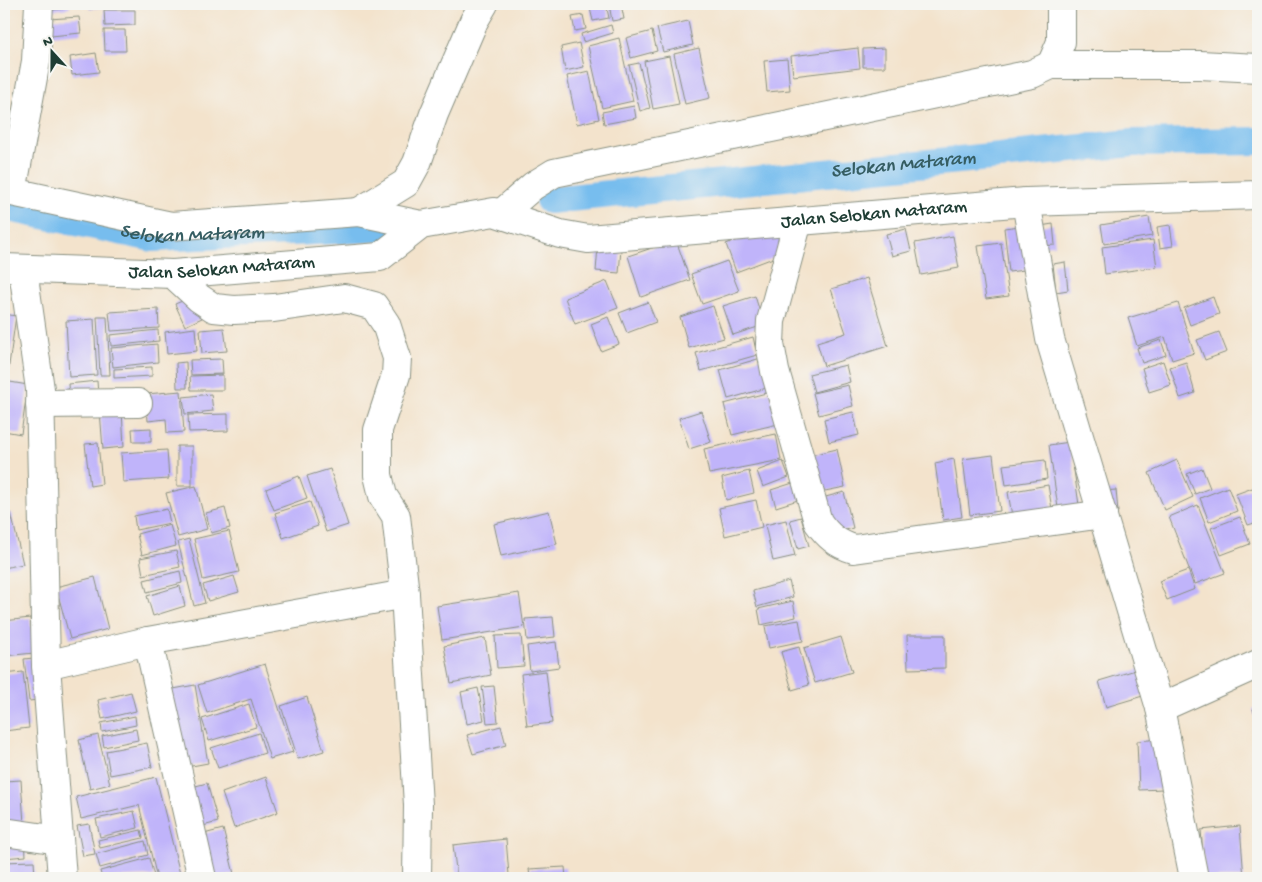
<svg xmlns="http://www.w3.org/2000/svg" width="1262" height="882" font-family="'Gochi Hand',sans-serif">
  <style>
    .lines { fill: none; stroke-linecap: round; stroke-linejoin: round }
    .canal { stroke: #77bdee; stroke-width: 28 }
    .building { fill: #c0b4fa }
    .minor-casing { stroke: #899080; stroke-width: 30 }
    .minor { stroke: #fff; stroke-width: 28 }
    .labels { text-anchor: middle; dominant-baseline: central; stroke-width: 5; stroke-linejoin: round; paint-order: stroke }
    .street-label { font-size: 19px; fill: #1f3d34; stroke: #f6f6f2 }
    .water-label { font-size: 20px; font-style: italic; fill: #355d62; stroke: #f6f6f2 }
  </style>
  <rect width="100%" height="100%" fill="#f6f6f2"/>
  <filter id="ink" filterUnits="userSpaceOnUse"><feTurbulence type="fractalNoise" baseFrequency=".02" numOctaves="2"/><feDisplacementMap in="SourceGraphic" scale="10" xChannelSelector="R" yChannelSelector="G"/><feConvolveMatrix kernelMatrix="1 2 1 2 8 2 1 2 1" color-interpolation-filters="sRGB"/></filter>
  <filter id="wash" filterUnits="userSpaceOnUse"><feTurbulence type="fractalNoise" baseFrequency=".0096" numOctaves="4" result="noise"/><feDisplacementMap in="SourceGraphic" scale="20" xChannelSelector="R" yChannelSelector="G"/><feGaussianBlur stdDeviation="1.12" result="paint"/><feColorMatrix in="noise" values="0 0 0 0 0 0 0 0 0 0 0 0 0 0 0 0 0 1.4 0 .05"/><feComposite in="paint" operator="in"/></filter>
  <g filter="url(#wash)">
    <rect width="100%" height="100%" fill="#f3e3cc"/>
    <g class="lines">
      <g class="canal">
        <path id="s1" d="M 549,200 L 1133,143 L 1258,141"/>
        <path id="s2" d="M 4,207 L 153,238 L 383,228"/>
      </g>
    </g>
    <g id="blocks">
      <path class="building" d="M 52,4 L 69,4 L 70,8 L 52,10 Z
        M 89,4 L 106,4 L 106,7 L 89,9 Z
        M 589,4 L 606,4 L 609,18 L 593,21 Z
        M 609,4 L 621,4 L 624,19 L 612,21 Z
        M 104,10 L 135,10 L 135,25 L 105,26 Z
        M 583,15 L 586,29 L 575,31 L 572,17 Z
        M 79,17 L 81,33 L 51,36 L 49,19 Z
        M 688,21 L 693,45 L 663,52 L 657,28 Z
        M 611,25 L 613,33 L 583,42 L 581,34 Z
        M 104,30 L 125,30 L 126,51 L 105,51 Z
        M 652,31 L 657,51 L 631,58 L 626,38 Z
        M 619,38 L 633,101 L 602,108 L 588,46 Z
        M 579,43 L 584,67 L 565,71 L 561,47 Z
        M 699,48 L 710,98 L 685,104 L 674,54 Z
        M 858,48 L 860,68 L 793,76 L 791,56 Z
        M 885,48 L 885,67 L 863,67 L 863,49 Z
        M 96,53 L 99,72 L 72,75 L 70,57 Z
        M 669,56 L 679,104 L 653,109 L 644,61 Z
        M 787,59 L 790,90 L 767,92 L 764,61 Z
        M 639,63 L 650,108 L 640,111 L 629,65 Z
        M 589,71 L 599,119 L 577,124 L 567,76 Z
        M 634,106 L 636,118 L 604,124 L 602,112 Z
        M 1149,217 L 1152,236 L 1104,244 L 1101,225 Z
        M 779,224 L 789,252 L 736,272 L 726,244 Z
        M 1053,224 L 1055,245 L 1042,246 L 1040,226 Z
        M 1028,225 L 1032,269 L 1009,272 L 1004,228 Z
        M 1170,225 L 1173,246 L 1160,248 L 1157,227 Z
        M 906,229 L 911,251 L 892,256 L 886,234 Z
        M 953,236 L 959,268 L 921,275 L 915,243 Z
        M 676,240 L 690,280 L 641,297 L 628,256 Z
        M 1153,240 L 1157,267 L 1105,274 L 1102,247 Z
        M 1001,243 L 1009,296 L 986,299 L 978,246 Z
        M 598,247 L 621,249 L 619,273 L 596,271 Z
        M 727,261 L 739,291 L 702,304 L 691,274 Z
        M 1065,262 L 1068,290 L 1056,292 L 1053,264 Z
        M 867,278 L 888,346 L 824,366 L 817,342 L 846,333 L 831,289 Z
        M 607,281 L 618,308 L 575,324 L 565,298 Z
        M 755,296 L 764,325 L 733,335 L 723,306 Z
        M 192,297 L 202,318 L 185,326 L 175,304 Z
        M 1213,297 L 1219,314 L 1190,325 L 1184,308 Z
        M 648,302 L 656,322 L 627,333 L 619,313 Z
        M 1178,303 L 1194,353 L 1172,360 L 1165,337 L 1137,346 L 1128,318 Z
        M 713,306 L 724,338 L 689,348 L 680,317 Z
        M 158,309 L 159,328 L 111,331 L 109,312 Z
        M 4,314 L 16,316 L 8,372 L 4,371 Z
        M 97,317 L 107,317 L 110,375 L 100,375 Z
        M 608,317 L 619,344 L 601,351 L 591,324 Z
        M 94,319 L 97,375 L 69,377 L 66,321 Z
        M 195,328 L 197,351 L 167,354 L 165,332 Z
        M 224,328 L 227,351 L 202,353 L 200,330 Z
        M 158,330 L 159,341 L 111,346 L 110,335 Z
        M 1219,332 L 1227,352 L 1205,360 L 1197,340 Z
        M 753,337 L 757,355 L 701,371 L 696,353 Z
        M 1161,340 L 1166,355 L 1142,363 L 1137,348 Z
        M 157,344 L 158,362 L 113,367 L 111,348 Z
        M 761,358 L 770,387 L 728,399 L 720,370 Z
        M 222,359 L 223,374 L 191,375 L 190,360 Z
        M 1163,361 L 1171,385 L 1149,392 L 1142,368 Z
        M 186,362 L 187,388 L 177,388 L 176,363 Z
        M 1186,362 L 1195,393 L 1180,398 L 1170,367 Z
        M 846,365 L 850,382 L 814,392 L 809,374 Z
        M 152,367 L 152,376 L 114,378 L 114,369 Z
        M 223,375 L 223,390 L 191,390 L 190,376 Z
        M 4,381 L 28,385 L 21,434 L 4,431 Z
        M 97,381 L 98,394 L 69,397 L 68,384 Z
        M 848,385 L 853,406 L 819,415 L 813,393 Z
        M 181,391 L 184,432 L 167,433 L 166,419 L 148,421 L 146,394 Z
        M 770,392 L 778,424 L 732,435 L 724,404 Z
        M 211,394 L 213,411 L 185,414 L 183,397 Z
        M 122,410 L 124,447 L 103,449 L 100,411 Z
        M 701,411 L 711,442 L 689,449 L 679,418 Z
        M 853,412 L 859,435 L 829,442 L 824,419 Z
        M 228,414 L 228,431 L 189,432 L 188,415 Z
        M 151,428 L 151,442 L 133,442 L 132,429 Z
        M 776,434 L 781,460 L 709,474 L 704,449 Z
        M 1070,442 L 1079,505 L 1058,508 L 1049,445 Z
        M 98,443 L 102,484 L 90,486 L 85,444 Z
        M 177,446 L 192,446 L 192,486 L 177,486 Z
        M 837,449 L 845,487 L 820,492 L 811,455 Z
        M 167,450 L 169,479 L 123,482 L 121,453 Z
        M 993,455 L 1000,511 L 970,515 L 963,459 Z
        M 954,459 L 962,517 L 943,520 L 935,463 Z
        M 1045,460 L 1047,479 L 1006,485 L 1003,465 Z
        M 1177,460 L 1193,497 L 1165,510 L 1149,473 Z
        M 783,461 L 789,477 L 763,487 L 757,471 Z
        M 1202,468 L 1210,488 L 1195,494 L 1187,474 Z
        M 330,469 L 348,525 L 326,532 L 307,476 Z
        M 749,471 L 754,493 L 726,500 L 722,478 Z
        M 299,476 L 307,498 L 274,510 L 266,489 Z
        M 796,482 L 801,499 L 776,507 L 771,490 Z
        M 1048,485 L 1052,509 L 1012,516 L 1008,492 Z
        M 196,486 L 207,529 L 178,537 L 166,493 Z
        M 1258,486 L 1258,522 L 1248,525 L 1236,494 Z
        M 1228,487 L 1237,511 L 1209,522 L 1200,498 Z
        M 1116,490 L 1118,512 L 1104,513 L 1103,491 Z
        M 844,492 L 853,528 L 831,534 L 822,498 Z
        M 756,500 L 762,527 L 725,536 L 719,508 Z
        M 310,502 L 318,526 L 283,538 L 275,513 Z
        M 1198,505 L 1225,573 L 1195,584 L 1169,517 Z
        M 225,508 L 230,528 L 211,533 L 206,513 Z
        M 167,509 L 170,523 L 136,530 L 134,516 Z
        M 549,511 L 557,544 L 501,556 L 494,524 Z
        M 11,513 L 23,564 L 4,568 L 4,515 Z
        M 801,517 L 809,546 L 798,549 L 790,520 Z
        M 1240,517 L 1250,544 L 1221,555 L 1211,528 Z
        M 786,520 L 795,556 L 773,561 L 765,525 Z
        M 170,525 L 176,546 L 142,555 L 137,534 Z
        M 229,531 L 239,572 L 203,580 L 194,539 Z
        M 189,539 L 205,603 L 194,606 L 178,542 Z
        M 176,551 L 180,567 L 143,575 L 140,558 Z
        M 1188,570 L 1195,589 L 1167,600 L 1159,581 Z
        M 180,571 L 182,583 L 147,592 L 144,580 Z
        M 234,576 L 239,592 L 208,601 L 203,585 Z
        M 95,577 L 108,629 L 70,639 L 56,587 Z
        M 789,581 L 793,597 L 757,607 L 753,591 Z
        M 180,586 L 185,606 L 153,616 L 147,596 Z
        M 519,593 L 524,627 L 442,640 L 437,606 Z
        M 793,601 L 796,617 L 761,625 L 758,609 Z
        M 553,617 L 555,637 L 527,640 L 525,619 Z
        M 30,618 L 34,653 L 4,656 L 4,621 Z
        M 799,620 L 803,641 L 769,648 L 765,626 Z
        M 521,635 L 524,666 L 497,668 L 495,636 Z
        M 907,635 L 945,635 L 945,668 L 908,669 Z
        M 841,637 L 852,672 L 815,683 L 804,648 Z
        M 485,638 L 491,675 L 451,683 L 444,646 Z
        M 556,642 L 559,667 L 530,671 L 527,646 Z
        M 799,647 L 809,685 L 792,690 L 781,652 Z
        M 43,657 L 47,699 L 29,701 L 24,659 Z
        M 265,664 L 293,752 L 270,759 L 251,699 L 207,713 L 198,685 Z
        M 1139,669 L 1146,695 L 1106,707 L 1099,681 Z
        M 546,671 L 552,723 L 527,726 L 521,674 Z
        M 23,672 L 29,728 L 4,731 L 4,674 Z
        M 195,685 L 208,763 L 181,768 L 168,690 Z
        M 494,686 L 498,722 L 487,723 L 482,687 Z
        M 478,688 L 484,720 L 467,724 L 461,692 Z
        M 131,692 L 136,711 L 102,719 L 98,700 Z
        M 307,697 L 324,751 L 298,759 L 281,706 Z
        M 249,704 L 256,727 L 209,741 L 202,719 Z
        M 1258,707 L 1258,725 L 1253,709 Z
        M 135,716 L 136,725 L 102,732 L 101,723 Z
        M 501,726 L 506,745 L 473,754 L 467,735 Z
        M 136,729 L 138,740 L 104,747 L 102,736 Z
        M 259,733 L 265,753 L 218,768 L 211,748 Z
        M 98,735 L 110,784 L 90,789 L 79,740 Z
        M 1161,739 L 1163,789 L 1139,790 L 1137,741 Z
        M 147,743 L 152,767 L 110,775 L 106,751 Z
        M 156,777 L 181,878 L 157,878 L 139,805 L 81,819 L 76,797 Z
        M 266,777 L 278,812 L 234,828 L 222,793 Z
        M 21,780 L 24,824 L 4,825 L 4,781 Z
        M 207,783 L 218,822 L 199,827 L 188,788 Z
        M 134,811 L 138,828 L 100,837 L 96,819 Z
        M 1258,813 L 1258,829 L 1253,815 Z
        M 89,824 L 95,854 L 83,856 L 77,826 Z
        M 1240,826 L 1244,878 L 1205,878 L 1201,830 Z
        M 223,829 L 234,874 L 206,878 L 196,836 Z
        M 141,830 L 143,838 L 100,848 L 98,840 Z
        M 25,839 L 26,856 L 4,858 L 4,842 Z
        M 506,839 L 509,875 L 457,878 L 453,845 Z
        M 145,841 L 148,855 L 100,868 L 96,854 Z
        M 149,858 L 154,876 L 102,878 L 100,871 Z
        M 34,861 L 35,878 L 4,878 L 4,862 Z
        M 565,867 L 566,878 L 530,878 L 529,869 Z"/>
    </g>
  </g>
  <g filter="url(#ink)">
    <use href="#blocks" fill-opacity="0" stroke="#899080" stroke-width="1"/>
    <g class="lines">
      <defs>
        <g id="minor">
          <path d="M 1051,65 L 1061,42 L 1061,4"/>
          <path d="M 4,188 L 12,192 L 171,226 L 359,212 L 421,225"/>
          <path d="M 4,191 L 12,192 L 36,61 L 39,4"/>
          <path d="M 1026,202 L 1050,339 L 1160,708 L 1194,878"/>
          <path d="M 359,212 L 406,183 L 417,163 L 434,114 L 474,21 L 484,4"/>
          <path d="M 502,213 L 533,186 L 554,173 L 1032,74 L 1051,65 L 1200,65 L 1258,68"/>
          <path d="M 798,221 L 771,321 L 770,344 L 775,371 L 818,522 C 828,536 837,544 854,549 L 1103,514"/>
          <path id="s3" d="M 4,268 L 173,274 L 380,257 L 421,225 L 494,212 L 560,234 L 588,239 L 1026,202 L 1258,195"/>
          <path d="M 23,270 L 40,389 L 46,665 L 62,878"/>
          <path d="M 173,274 L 199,298 L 214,308 L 234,310 L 274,308 L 344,298 L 374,306 L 386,324 L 397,358 L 396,375 L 378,430 L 378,475 L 383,496 L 396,516 L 405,594 L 418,805 L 417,878"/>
          <path d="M 40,404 L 138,403"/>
          <path d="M 148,641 L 202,878"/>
          <path d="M 46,665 L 148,641 L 405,594"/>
          <path d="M 1160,708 L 1258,664"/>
          <path d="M 4,832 L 59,840"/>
        </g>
      </defs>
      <use href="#minor" class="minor-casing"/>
      <use href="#minor" class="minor"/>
    </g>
  </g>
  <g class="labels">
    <g class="street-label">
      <text stroke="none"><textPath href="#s3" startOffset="888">Jalan Selokan Mataram</textPath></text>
      <text stroke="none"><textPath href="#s3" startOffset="218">Jalan Selokan Mataram</textPath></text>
    </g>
    <g class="water-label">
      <text stroke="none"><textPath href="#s1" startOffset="356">Selokan Mataram</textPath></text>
      <text stroke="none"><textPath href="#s2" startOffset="191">Selokan Mataram</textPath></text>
    </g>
  </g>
  <rect width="1262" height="882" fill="none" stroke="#f6f6f2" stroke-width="20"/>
  <g transform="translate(52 52) rotate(339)" stroke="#f6f6f2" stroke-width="4" paint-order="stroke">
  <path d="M0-4L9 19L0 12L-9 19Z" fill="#1f3d34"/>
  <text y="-8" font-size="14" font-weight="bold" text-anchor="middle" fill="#1f3d34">N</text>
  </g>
</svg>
